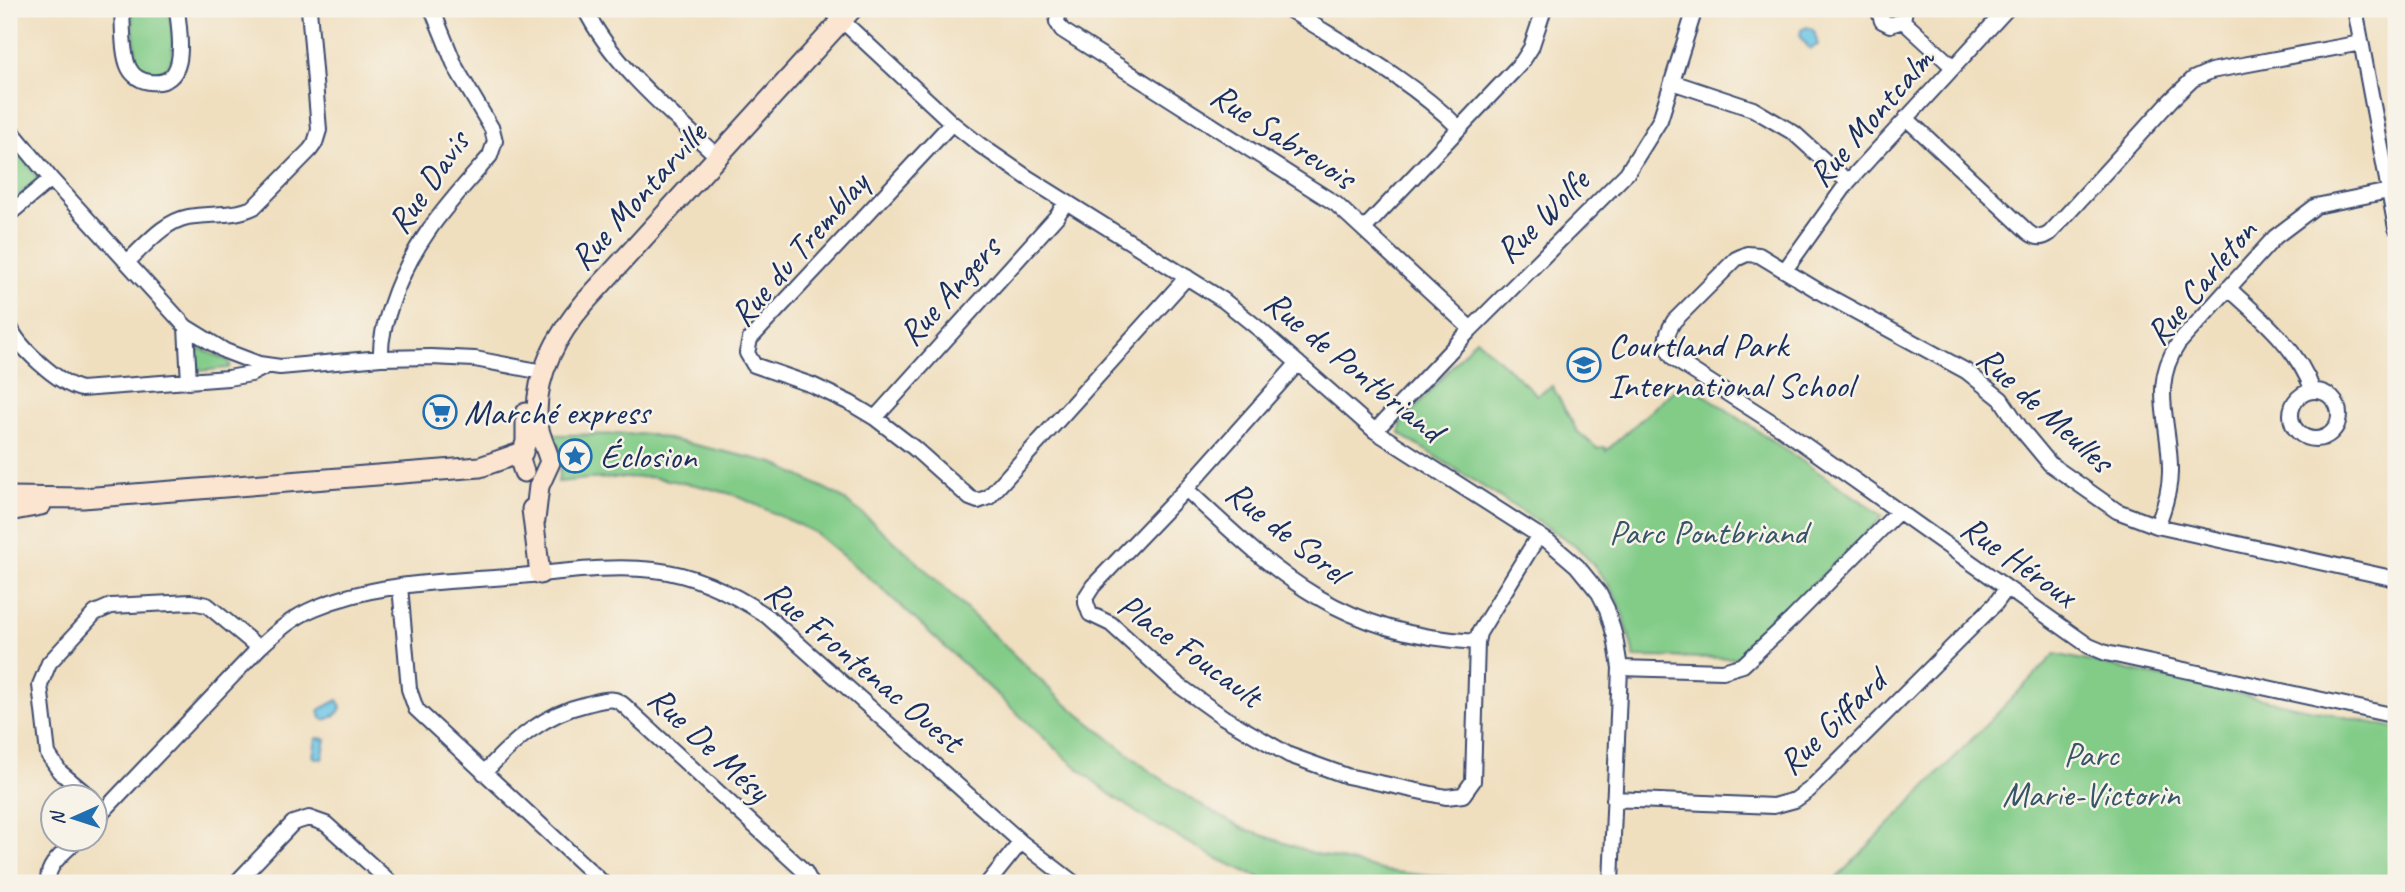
<svg xmlns="http://www.w3.org/2000/svg" width="2405" height="892" font-family="Caveat,sans-serif">
  <style>
    .green { fill: #82cc88; stroke: #4e7e73; stroke-width: 2 }
    .water { fill: #67c4e5; stroke: #417aa2; stroke-width: 2 }
    .lines { fill: none; stroke-linecap: round; stroke-linejoin: round }
    .street-casing { stroke: #3b496d; stroke-width: 18 }
    .secondary-casing { stroke: #3b496d; stroke-width: 23 }
    .street { stroke: #fff; stroke-width: 14 }
    .secondary { stroke: #fce5d0; stroke-width: 19 }
    .labels { text-anchor: middle; dominant-baseline: central; stroke-width: 5; stroke-linejoin: round; paint-order: stroke }
    .street-label { font-size: 35px; fill: #1b2f5e; stroke: #f7f3e8 }
    .poi-label { font-size: 35px; fill: #1b2f5e; stroke: #f7f3e8; text-anchor: start }
    .park-label { font-size: 35px; fill: #355668; stroke: #f7f3e8 }
  </style>
  <rect width="100%" height="100%" fill="#f7f3e8"/>
  <filter id="ink" filterUnits="userSpaceOnUse"><feTurbulence type="fractalNoise" baseFrequency=".0143" numOctaves="2"/><feDisplacementMap in="SourceGraphic" scale="14" xChannelSelector="R" yChannelSelector="G"/><feConvolveMatrix kernelMatrix="1 2 1 2 8 2 1 2 1" color-interpolation-filters="sRGB"/></filter>
  <filter id="wash" filterUnits="userSpaceOnUse"><feTurbulence type="fractalNoise" baseFrequency=".00686" numOctaves="4" result="noise"/><feDisplacementMap in="SourceGraphic" scale="28" xChannelSelector="R" yChannelSelector="G"/><feGaussianBlur stdDeviation="1.57" result="paint"/><feColorMatrix in="noise" values="0 0 0 0 0 0 0 0 0 0 0 0 0 0 0 0 0 1.4 0 .05"/><feComposite in="paint" operator="in"/></filter>
  <g filter="url(#wash)">
    <rect width="100%" height="100%" fill="#f0dfbf"/>
    <path class="green" d="M 131,9 L 169,9 C 171,29 184,80 147,72 L 137,63 Z
      M 9,145 L 14,147 L 37,177 L 36,181 L 10,203 Z
      M 1476,339 L 1537,395 L 1552,386 L 1577,431 L 1598,449 L 1605,447 L 1606,451 L 1684,381 L 1883,516 L 1738,658 L 1634,657 C 1623,604 1613,584 1575,545 L 1400,434 L 1401,424 Z
      M 199,348 L 227,360 L 230,364 L 229,368 L 199,371 L 196,354 Z
      M 647,434 L 774,463 L 836,494 L 862,513 L 912,557 L 1060,699 L 1147,769 L 1207,809 L 1242,828 L 1313,853 L 1386,871 L 1431,876 L 1586,883 L 1276,883 L 1265,880 L 1218,859 L 1146,819 L 1108,793 L 1066,758 L 880,587 L 814,532 L 735,495 L 696,485 L 651,477 L 587,479 L 558,482 L 562,453 L 553,435 Z
      M 2055,654 L 2396,728 L 2396,883 L 1832,883 Z"/>
    <path class="water" d="M 1807,27 L 1814,31 L 1818,45 L 1810,49 L 1800,37 L 1801,30 Z
      M 338,700 L 341,708 C 338,715 332,718 324,720 L 321,718 L 319,710 Z
      M 316,738 L 326,739 L 322,759 L 313,757 Z"/>
  </g>
  <g filter="url(#ink)">
    <g class="lines">
      <defs>
        <path id="street" d="M 122,9 C 123,25 122,54 129,68 C 133,76 141,81 150,82 C 191,87 179,32 177,9
          M 585,9 C 612,65 672,114 717,156
          M 1059,9 L 1057,22 L 1062,30 L 1336,204 L 1471,329
          M 1288,9 C 1347,46 1410,79 1459,128
          M 1878,9 L 1882,21 L 1890,25 L 1903,21 L 1905,9
          M 2355,9 L 2396,228
          M 834,13 L 952,123 L 980,145 L 1028,178 L 1223,300 L 1259,329 L 1375,431 L 1549,542 L 1577,566 L 1599,593 L 1607,609 L 1615,637 L 1620,668 L 1611,883
          M 1903,21 L 1953,67
          M 1672,82 L 1753,109 L 1794,133 L 1848,182
          M 1906,118 L 2028,232 C 2035,238 2042,239 2050,233 L 2171,100 L 2193,79 L 2211,71 L 2361,43
          M 952,123 L 750,339 L 747,353 L 754,365 L 812,385 L 850,403 L 875,418 L 914,448 L 970,498 L 978,501 L 989,497 L 1187,277
          M 9,128 L 51,179 L 186,327 L 225,351 L 259,364 L 280,367 L 381,358 L 431,357 L 475,359 L 543,372
          M 9,214 L 51,179
          M 1364,229 L 1522,62 L 1531,48 L 1544,9
          M 127,262 C 145,246 163,222 188,217 C 210,213 234,217 254,207 L 310,150 L 315,143 L 319,130 L 309,9
          M 1785,270 L 1848,182 L 2007,9
          M 2228,288 C 2261,318 2298,348 2313,391
          M 9,324 C 16,346 58,383 81,389 L 228,378 L 251,374 L 267,366
          M 186,327 L 189,382
          M 381,358 C 380,339 385,323 391,305 C 411,243 448,204 490,156 L 495,141 L 492,129 L 456,68 L 432,9
          M 1298,363 L 1186,489 L 1093,586 L 1086,597 L 1086,603 L 1090,614 L 1111,624 L 1177,684 L 1223,717 L 1289,755 L 1347,776 L 1446,797 L 1463,795 L 1473,781 L 1477,642 L 1479,633 L 1539,535
          M2291 415a24 24 0 1 1 48 0a24 24 0 1 1-48 0Z
          M 875,418 L 1057,216 L 1066,202
          M 1375,431 L 1471,329 L 1627,173 L 1660,120 L 1695,9
          M 1186,489 C 1281,578 1340,634 1477,642
          M 2157,526 C 2164,509 2170,491 2170,472 C 2171,424 2149,387 2178,344 L 2275,237 L 2316,206 L 2389,191
          M 2396,579 L 2157,526 L 2117,511 L 2050,464 L 2021,429 L 2001,399 L 1966,371 L 1822,293 L 1759,255 L 1747,254 L 1736,259 L 1674,321 C 1665,335 1663,346 1674,359 L 1781,428 L 2089,646 L 2106,653 L 2396,716
          M 400,586 L 409,689 L 416,709 L 603,883
          M 1620,668 L 1723,671 L 1743,665 L 1792,619 L 1898,512
          M 484,773 C 513,741 544,714 587,704 C 596,702 606,698 615,700 C 622,702 627,708 632,713 L 805,872 L 811,883
          M 91,798 L 60,772 L 48,754 L 40,685 L 49,663 L 95,613 L 111,606 L 191,602 L 207,605 L 259,648
          M 1614,799 L 1773,806 L 1795,800 L 1809,790 L 1995,604 L 2007,588
          M 94,821 L 259,648 C 276,632 293,617 315,608 C 379,581 452,582 520,576 C 564,572 610,565 654,570 C 693,574 734,594 767,616 L 1021,842 L 1074,883
          M 49,883 C 44,866 66,851 77,840
          M 236,883 L 293,823 L 309,818 L 326,824 L 391,883
          M 988,883 L 1021,842"/>
        <path id="secondary" d="M 524,472 L 520,460 L 526,442 L 526,413
          M 9,497 L 83,498 L 480,467 L 523,452
          M 532,509 L 540,574
          M 9,511 L 41,505
          M 535,520 L 539,486 L 550,462 C 547,449 540,438 538,425 C 532,378 556,336 586,301 L 852,9"/>
      </defs>
      <use href="#street" class="street-casing"/>
      <use href="#secondary" class="secondary-casing"/>
      <use href="#street" class="street"/>
      <use href="#secondary" class="secondary"/>
    </g>
  </g>
  <defs>
    <symbol id="school-ring" viewBox="-11 -11 22 22"><circle r="9.5" fill="#f7f3e8" stroke="#1f6fb2" stroke-width="1.5"/><path d="M0-5L7-2L0 1L-7-2ZM-4 1L0 2.5L4 1V4Q0 6-4 4Z" fill="#1f6fb2"/></symbol>
    <symbol id="supermarket-ring" viewBox="-11 -11 22 22"><circle r="9.5" fill="#f7f3e8" stroke="#1f6fb2" stroke-width="1.5"/><path d="M-6-5.5h2.5l.6 2H6L4.5 2H-2.5L-4.4-4H-6ZM-1.5 3.2a1.3 1.3 0 1 0 .1 0ZM3 3.2a1.3 1.3 0 1 0 .1 0Z" fill="#1f6fb2"/></symbol>
    <symbol id="sight-ring" viewBox="-11 -11 22 22"><circle r="9.5" fill="#f7f3e8" stroke="#1f6fb2" stroke-width="1.5"/><path d="M0-6L1.8-2.2L6-1.7L2.9 1.2L3.7 5.4L0 3.3L-3.7 5.4L-2.9 1.2L-6-1.7L-1.8-2.2Z" fill="#1f6fb2"/></symbol>
  </defs>
  <g fill-rule="evenodd">
    <use href="#school-ring" x="1565" y="346" width="38" height="38"/>
    <use href="#supermarket-ring" x="421" y="393" width="38" height="38"/>
    <use href="#sight-ring" x="556" y="437" width="38" height="38"/>
  </g>
  <g class="labels">
    <g class="street-label">
      <text transform="translate(1871 117) rotate(-49)">Rue Montcalm</text>
      <text transform="translate(1283 136) rotate(33)">Rue Sabrevois</text>
      <text transform="translate(428 182) rotate(-55)">Rue Davis</text>
      <text transform="translate(638 196) rotate(-48)">Rue Montarville</text>
      <text transform="translate(1542 216) rotate(-45)">Rue Wolfe</text>
      <text transform="translate(799 249) rotate(-49)">Rue du Tremblay</text>
      <text transform="translate(2201 282) rotate(-50)">Rue Carleton</text>
      <text transform="translate(949 291) rotate(-48)">Rue Angers</text>
      <text transform="translate(1354 366) rotate(39)">Rue de Pontbriand</text>
      <text transform="translate(2045 409) rotate(42)">Rue de Meulles</text>
      <text transform="translate(1287 532) rotate(38)">Rue de Sorel</text>
      <text transform="translate(2019 561) rotate(35)">Rue Héroux</text>
      <text transform="translate(1190 650) rotate(36)">Place Foucault</text>
      <text transform="translate(864 666) rotate(40)">Rue Frontenac Ouest</text>
      <text transform="translate(1832 722) rotate(-44)">Rue Giffard</text>
      <text transform="translate(709 744) rotate(43)">Rue De Mésy</text>
    </g>
    <g class="poi-label">
      <text x="1608" y="345">Courtland Park<tspan x="1608" dy="40">International School</tspan></text>
      <text x="464" y="412">Marché express</text>
      <text x="600" y="456">Éclosion</text>
    </g>
    <g class="park-label">
      <text x="1708" y="532">Parc Pontbriand</text>
      <text x="2091" y="754">Parc<tspan x="2091" dy="40">Marie-Victorin</tspan></text>
    </g>
  </g>
  <rect width="2405" height="892" fill="none" stroke="#f7f3e8" stroke-width="35"/>
  <g transform="translate(74 818) rotate(267)"><circle r="33" fill="#f7f3e8" stroke="#9fa5b1" stroke-width="2"/>
  <path d="M0-5L12 26L0 18L-12 26Z" fill="#1f6fb2"/>
  <text y="-10" font-size="19" font-weight="bold" text-anchor="middle" fill="#1b2f5e">N</text>
  </g>
</svg>
